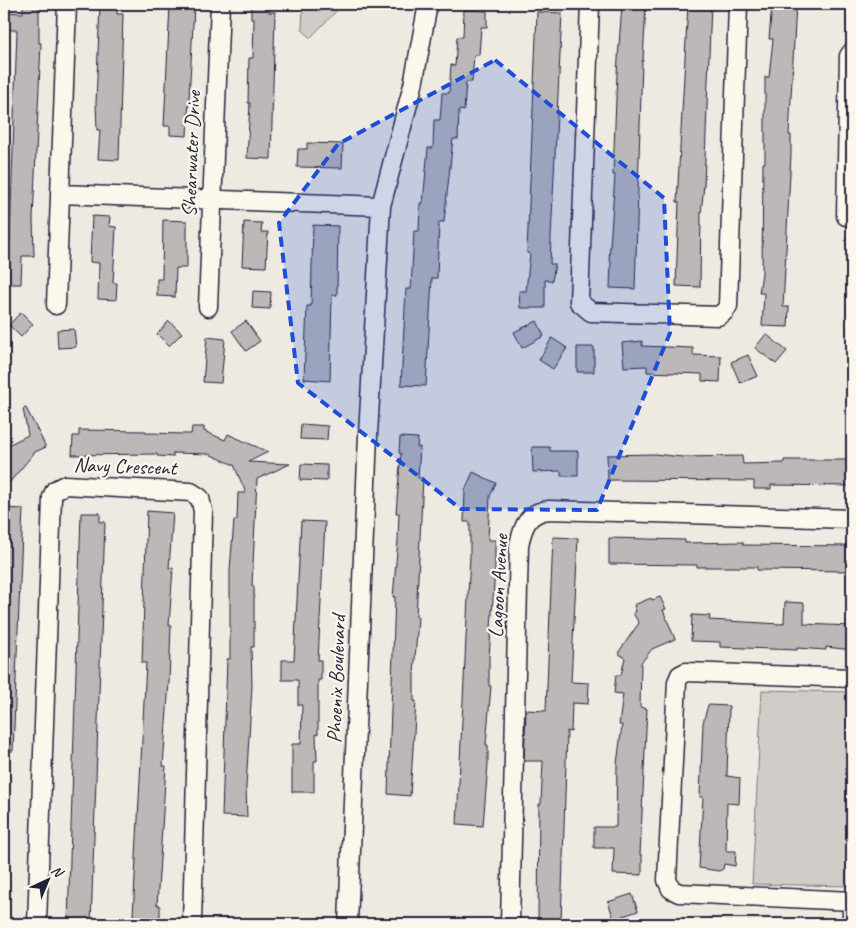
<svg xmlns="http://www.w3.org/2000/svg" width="856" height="928" font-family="Caveat,sans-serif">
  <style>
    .green { fill: #d0cdc9; stroke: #797882 }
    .building { fill: #bcb8b8; stroke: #22223b }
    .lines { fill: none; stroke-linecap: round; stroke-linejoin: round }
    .street-casing { stroke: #22223b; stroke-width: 21 }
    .street { stroke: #fbf7ec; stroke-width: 18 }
    .marked { fill: #1d4ed8; fill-opacity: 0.2; stroke: #1d4ed8; stroke-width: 4; stroke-dasharray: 10 6; stroke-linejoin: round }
    .labels { text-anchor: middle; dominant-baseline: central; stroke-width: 4.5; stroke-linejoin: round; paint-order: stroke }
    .street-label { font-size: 21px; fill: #22223b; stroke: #fbf7ec }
  </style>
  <rect width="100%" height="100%" fill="#eeeae2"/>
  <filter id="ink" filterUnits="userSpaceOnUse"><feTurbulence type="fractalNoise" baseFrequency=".02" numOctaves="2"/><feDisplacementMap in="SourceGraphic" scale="10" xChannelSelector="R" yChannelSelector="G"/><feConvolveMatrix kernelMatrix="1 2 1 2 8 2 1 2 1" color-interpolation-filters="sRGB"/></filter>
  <g filter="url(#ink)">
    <path class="green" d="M 303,4 L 343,4 L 310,38 L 302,29 Z
      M 762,690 L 852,692 L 852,886 L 752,884 Z"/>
    <path class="building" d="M 23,4 L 39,4 L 39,43 L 41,43 L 33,218 L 34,256 L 22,256 L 21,284 L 4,284 L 4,267 L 9,267 L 17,30 L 4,30 L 4,12 L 23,13 Z
      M 100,4 L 117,5 L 117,14 L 123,14 L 119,160 L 98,159 L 100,130 L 97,130 L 96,103 Z
      M 251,4 L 269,4 L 269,12 L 275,12 L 271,159 L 247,158 L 250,103 L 248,103 L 249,58 L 253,58 L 254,19 L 251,19 Z
      M 622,4 L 646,4 L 643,61 L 642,61 L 635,289 L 610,288 L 611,260 L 609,260 L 615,175 L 613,175 L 617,73 Z
      M 688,4 L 711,4 L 704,185 L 701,213 L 700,287 L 676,286 L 679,202 L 677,202 Z
      M 772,4 L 796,4 L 789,135 L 791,135 L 791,154 L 783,307 L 789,307 L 788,327 L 762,326 L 764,293 L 759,293 L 762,273 L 763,163 L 765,163 L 765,77 L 769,77 L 773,39 L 769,39 Z
      M 170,5 L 194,6 L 187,136 L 170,135 L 170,126 L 164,126 Z
      M 464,10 L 487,11 L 487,27 L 481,27 L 479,55 L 474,55 L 472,82 L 466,82 L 464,111 L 459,110 L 458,139 L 453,139 L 444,222 L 439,222 L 437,278 L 432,278 L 426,386 L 401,385 L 406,289 L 411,289 L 414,231 L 419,231 L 420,203 L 423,203 L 428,148 L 433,148 L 434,120 L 440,120 L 442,93 L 449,93 L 451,65 L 455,66 L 457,37 L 463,37 Z
      M 537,12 L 562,13 L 551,237 L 550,264 L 555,264 L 552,281 L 545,280 L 545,308 L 520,308 L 519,291 L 526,291 L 530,254 L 527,253 Z
      M 307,143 L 343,144 L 342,168 L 297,167 L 298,149 L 307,149 Z
      M 92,216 L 110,217 L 109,226 L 116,227 L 113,283 L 117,283 L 116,300 L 98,299 L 99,263 L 90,262 Z
      M 163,220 L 187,221 L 187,268 L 176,268 L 175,297 L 157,296 L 157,279 L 162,279 Z
      M 244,222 L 262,223 L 261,232 L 268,232 L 266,267 L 242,266 Z
      M 313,225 L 338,226 L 337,295 L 332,295 L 330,381 L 304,379 L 307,306 L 311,306 Z
      M 253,291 L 271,292 L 270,309 L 252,308 Z
      M 21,312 L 33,324 L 21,337 L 9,325 Z
      M 169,321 L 182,333 L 169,346 L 157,334 Z
      M 246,321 L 260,341 L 246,351 L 232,331 Z
      M 537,321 L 544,336 L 522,348 L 514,332 Z
      M 74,329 L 76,347 L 58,348 L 57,330 Z
      M 766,334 L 787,351 L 776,364 L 755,348 Z
      M 207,337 L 225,339 L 221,383 L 203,382 Z
      M 552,338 L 567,348 L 553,369 L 539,360 Z
      M 642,341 L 642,346 L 693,348 L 693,355 L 721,356 L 720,382 L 702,381 L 702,374 L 647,372 L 647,366 L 624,367 L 622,343 Z
      M 577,347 L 594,347 L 594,372 L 577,372 Z
      M 748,355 L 758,376 L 740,383 L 731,362 Z
      M 26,408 L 46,447 L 35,452 L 4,489 L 4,438 L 10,444 L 28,435 L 23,409 Z
      M 301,424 L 328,426 L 327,440 L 300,439 Z
      M 192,427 L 204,427 L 204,431 L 225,440 L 228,434 L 268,452 L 248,462 L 290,464 L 257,479 L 252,586 L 254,586 L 254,647 L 251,647 L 252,686 L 246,787 L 247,817 L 222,816 L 227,659 L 230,659 L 230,570 L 234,520 L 237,520 L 238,493 L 246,493 L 234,465 L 209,454 L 173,453 L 173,457 L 157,456 L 157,454 L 72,455 L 73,436 L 79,436 L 79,430 L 146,431 L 146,433 L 186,434 L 191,434 Z
      M 400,437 L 418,438 L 417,447 L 420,447 L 418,478 L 423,478 L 416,617 L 418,617 L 414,674 L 414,701 L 416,701 L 410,796 L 388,794 L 395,597 L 393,597 L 398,540 L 399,513 L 396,513 L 401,453 L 399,453 Z
      M 532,447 L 550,447 L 550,451 L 578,451 L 578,476 L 561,476 L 561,471 L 533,472 Z
      M 654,454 L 683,457 L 742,456 L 743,464 L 784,463 L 784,460 L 852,460 L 852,486 L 771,485 L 771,489 L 754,489 L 754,481 L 608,480 L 607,455 Z
      M 301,464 L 327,465 L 327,481 L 300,480 Z
      M 473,472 L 496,483 L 490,496 L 488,540 L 495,540 L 495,569 L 489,658 L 489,686 L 491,686 L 486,745 L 488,745 L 488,764 L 483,826 L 457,824 L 470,556 L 470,522 L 464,522 L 465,490 Z
      M 4,508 L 23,509 L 13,751 L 4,751 Z
      M 147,511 L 173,513 L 169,568 L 173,568 L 169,625 L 171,625 L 169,682 L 163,766 L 166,766 L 157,905 L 160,905 L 160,924 L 138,924 L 138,916 L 133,916 L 146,663 L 142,663 Z
      M 81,513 L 100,513 L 100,522 L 105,522 L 91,923 L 68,922 Z
      M 301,521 L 325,522 L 318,660 L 321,660 L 321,680 L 318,680 L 318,734 L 316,734 L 317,761 L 314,761 L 314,792 L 292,792 L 292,744 L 301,744 L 302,705 L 298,705 L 298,680 L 282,680 L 282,660 L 294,660 Z
      M 553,537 L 578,538 L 571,682 L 589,683 L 588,704 L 572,703 L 571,732 L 567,731 L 561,924 L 538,924 L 539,804 L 541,804 L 543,761 L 524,761 L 526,710 L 546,711 Z
      M 609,538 L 685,540 L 685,543 L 743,542 L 743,545 L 852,546 L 852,571 L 757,570 L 757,567 L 697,567 L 697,565 L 609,564 Z
      M 660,597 L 666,609 L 663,610 L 675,639 L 652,649 L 641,663 L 640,707 L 647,709 L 640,855 L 642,855 L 642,875 L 613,874 L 614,848 L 594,848 L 594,827 L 616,827 L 617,764 L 622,725 L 619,725 L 623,694 L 614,693 L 616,675 L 621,675 L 625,658 L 618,653 L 639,623 L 633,613 L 636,612 L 634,605 L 651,598 L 652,600 Z
      M 785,602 L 804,603 L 804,624 L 852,626 L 852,650 L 826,647 L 826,650 L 797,648 L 797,650 L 720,647 L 720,642 L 691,641 L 692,615 L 710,616 L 709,620 L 781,624 L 784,623 Z
      M 708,705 L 729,706 L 727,776 L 740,778 L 739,804 L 727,803 L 726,851 L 736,851 L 735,866 L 724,864 L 723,869 L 719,871 L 699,868 L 703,797 L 700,797 L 703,723 Z
      M 632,894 L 638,911 L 614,919 L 608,902 Z"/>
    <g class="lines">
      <defs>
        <path id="street" d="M 590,4 L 579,302 L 591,312 L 718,316 L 724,312 L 728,306 L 738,4
          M 60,194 L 381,206
          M 846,216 L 849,56 L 852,52
          M 56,305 L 67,4
          M 208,307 L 220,4
          M 852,678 L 686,672 L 680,675 L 677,682 L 667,880 L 671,889 L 679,893 L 852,901
          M 37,924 L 52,497 L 55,490 L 65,485 L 191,492 L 200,498 L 203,511 L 192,924
          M 348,924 L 368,435 L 381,206 L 413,85 L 428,4
          M 510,924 L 519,545 C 523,526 528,512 549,510 L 852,519
          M 852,924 L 852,909"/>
      </defs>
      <use href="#street" class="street-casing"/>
      <use href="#street" class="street"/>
    </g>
  </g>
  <path class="marked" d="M 495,60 L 664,198 L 670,333 L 597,510 L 461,509 L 298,383 L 279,223 L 338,144 Z"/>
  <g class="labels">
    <g class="street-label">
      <text transform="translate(191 154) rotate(-88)">Shearwater Drive</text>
      <text transform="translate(125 466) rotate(2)">Navy Crescent</text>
      <text transform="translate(498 586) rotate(-87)">Lagoon Avenue</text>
      <text transform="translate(336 679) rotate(-88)">Phoenix Boulevard</text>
    </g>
  </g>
  <rect width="856" height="928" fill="none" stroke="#fbf7ec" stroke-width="20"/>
  <rect x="10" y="10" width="836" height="908" fill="none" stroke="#22223b" stroke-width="2" filter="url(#ink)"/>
  <g transform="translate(48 880) rotate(44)" stroke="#fbf7ec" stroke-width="4" paint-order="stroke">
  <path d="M0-4L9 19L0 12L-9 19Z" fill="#22223b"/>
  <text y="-8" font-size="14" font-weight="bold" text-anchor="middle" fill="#22223b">N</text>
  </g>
</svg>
